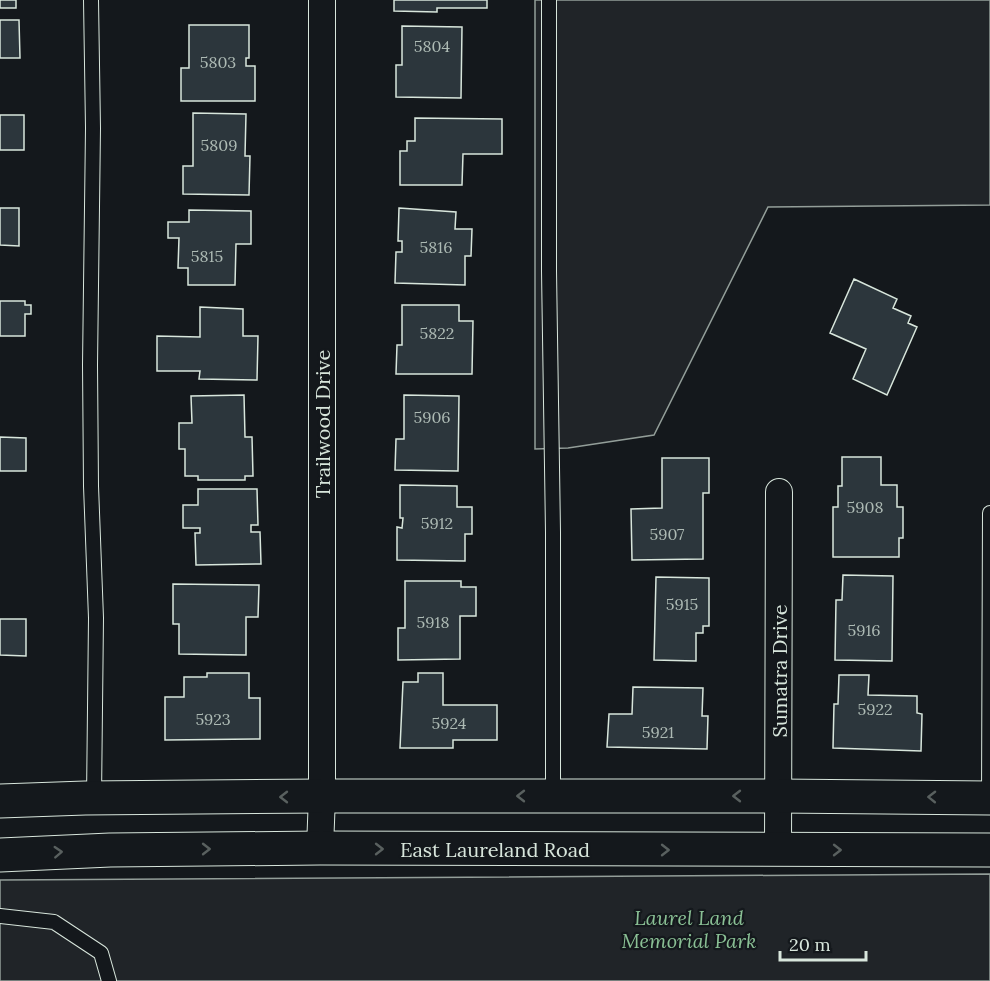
<svg xmlns="http://www.w3.org/2000/svg" width="990" height="981" font-family="Lora,serif">
  <style>
    .green { fill: #202428; stroke: #939e99; stroke-width: 1.5 }
    .building { fill: #2c363c; stroke: #d8e6dc; stroke-width: 1.5 }
    .lines { fill: none; stroke-linecap: round; stroke-linejoin: round }
    .service-casing { stroke: #d8e6dc; stroke-width: 16 }
    .minor-casing { stroke: #d8e6dc; stroke-width: 28 }
    .secondary-casing { stroke: #d8e6dc; stroke-width: 35 }
    .service { stroke: #14181c; stroke-width: 14 }
    .minor { stroke: #14181c; stroke-width: 26 }
    .secondary { stroke: #14181c; stroke-width: 33 }
    .oneway { stroke: #59605f }
    .labels { text-anchor: middle; dominant-baseline: central; stroke-width: 4.5; stroke-linejoin: round; paint-order: stroke }
    .number-label { font-size: 16px; fill: #adbab4 }
    .street-label { font-size: 20px; fill: #d8e6dc; stroke: #14181c }
    .park-label { font-size: 20px; font-style: italic; fill: #8ac095; stroke: #14181c }
  </style>
  <rect width="100%" height="100%" fill="#14181c"/>
  <path class="green" d="M 535,0 L 990,0 L 990,205 L 768,207 L 654,435 L 568,448 L 535,449 Z
    M 990,874 L 990,981 L 0,981 L 0,880 Z"/>
  <path class="building" d="M 0,0 L 16,0 L 16,8 L 0,8 Z
    M 394,0 L 487,0 L 487,8 L 437,8 L 437,12 L 394,11 Z
    M 0,20 L 19,20 L 20,58 L 0,58 Z
    M 189,25 L 249,25 L 249,58 L 246,58 L 246,66 L 255,66 L 255,101 L 181,101 L 181,68 L 189,68 Z
    M 402,26 L 462,27 L 461,98 L 396,97 L 396,65 L 402,65 Z
    M 193,113 L 246,114 L 245,156 L 250,156 L 249,195 L 183,194 L 183,166 L 193,166 Z
    M 0,115 L 24,115 L 24,150 L 0,150 Z
    M 415,118 L 502,119 L 502,154 L 463,154 L 462,185 L 400,185 L 400,151 L 407,151 L 407,141 L 415,141 Z
    M 0,208 L 19,208 L 19,246 L 0,245 Z
    M 399,208 L 456,212 L 455,229 L 472,229 L 471,256 L 465,256 L 465,285 L 395,283 L 396,252 L 402,252 L 402,241 L 398,241 Z
    M 189,210 L 251,211 L 251,244 L 236,244 L 235,285 L 188,285 L 188,268 L 178,268 L 179,238 L 168,238 L 168,222 L 189,222 Z
    M 854,279 L 897,299 L 893,308 L 911,316 L 908,323 L 917,327 L 887,395 L 853,379 L 866,349 L 830,333 Z
    M 0,301 L 25,301 L 25,305 L 31,305 L 31,314 L 25,314 L 25,336 L 0,336 Z
    M 402,305 L 459,305 L 459,321 L 473,321 L 472,374 L 396,374 L 397,345 L 402,345 Z
    M 200,307 L 243,309 L 243,336 L 258,336 L 257,380 L 199,379 L 200,371 L 157,371 L 157,336 L 200,337 Z
    M 244,395 L 245,437 L 252,437 L 253,476 L 245,476 L 245,480 L 198,480 L 198,476 L 185,476 L 185,449 L 179,449 L 179,423 L 192,423 L 191,396 Z
    M 404,395 L 459,396 L 458,471 L 395,470 L 396,439 L 404,439 Z
    M 0,437 L 26,438 L 26,471 L 0,471 Z
    M 842,457 L 881,457 L 881,485 L 897,485 L 897,507 L 903,507 L 903,538 L 899,538 L 899,557 L 833,557 L 833,507 L 838,507 L 838,486 L 842,486 Z
    M 662,458 L 709,458 L 709,493 L 703,493 L 703,559 L 632,560 L 631,509 L 662,508 Z
    M 400,485 L 457,486 L 457,507 L 472,507 L 472,534 L 465,534 L 465,561 L 397,560 L 397,527 L 402,528 L 403,518 L 400,518 Z
    M 198,489 L 257,489 L 258,525 L 251,525 L 251,532 L 260,532 L 261,564 L 196,565 L 195,533 L 200,533 L 200,528 L 183,528 L 183,505 L 198,505 Z
    M 843,575 L 893,576 L 892,661 L 835,660 L 836,600 L 842,600 Z
    M 656,577 L 709,578 L 709,626 L 703,626 L 703,633 L 696,633 L 696,661 L 654,660 Z
    M 405,581 L 461,581 L 461,587 L 476,587 L 476,616 L 460,616 L 460,659 L 398,660 L 398,628 L 405,628 Z
    M 173,584 L 259,585 L 258,617 L 246,617 L 246,655 L 179,654 L 179,624 L 173,624 Z
    M 0,619 L 26,619 L 26,656 L 0,655 Z
    M 207,673 L 249,673 L 249,698 L 260,698 L 260,739 L 165,740 L 165,697 L 184,697 L 184,677 L 207,677 Z
    M 418,673 L 443,673 L 443,705 L 497,705 L 497,740 L 453,740 L 453,748 L 400,748 L 403,682 L 418,682 Z
    M 839,675 L 869,675 L 868,695 L 917,696 L 917,713 L 922,714 L 921,751 L 833,748 L 834,704 L 838,704 Z
    M 633,687 L 703,688 L 702,716 L 708,716 L 707,749 L 607,747 L 609,714 L 632,714 Z"/>
  <g class="lines">
    <defs>
      <path id="service" d="M 91,0 L 93,128 L 90,365 L 91,486 L 96,618 L 94,798
        M 549,0 L 549,271 L 553,532 L 553,796
        M 989,798 L 990,513
        M 0,916 L 54,922 L 101,953 L 109,981"/>
      <path id="minor" d="M 320,848 L 322,796 L 322,0
        M 778,850 L 779,492"/>
      <path id="secondary" d="M 0,801 L 85,798 L 322,796 L 778,796 L 990,798
        M 0,855 L 110,850 L 320,848 L 990,850"/>
    </defs>
    <use href="#service" class="service-casing"/>
    <use href="#minor" class="minor-casing"/>
    <use href="#secondary" class="secondary-casing"/>
    <use href="#service" class="service"/>
    <use href="#minor" class="minor"/>
    <use href="#secondary" class="secondary"/>
  </g>
  <defs><path id="oneway-chevron" d="M-2-3.5L2.5 0L-2 3.5" fill="none" stroke-width="1.6" stroke-linecap="round" stroke-linejoin="round" transform="scale(1.5)"/></defs>
  <g class="oneway">
    <use href="#oneway-chevron" transform="translate(521 796) rotate(180)"/>
    <use href="#oneway-chevron" transform="translate(737 796) rotate(180)"/>
    <use href="#oneway-chevron" transform="translate(284 797) rotate(180)"/>
    <use href="#oneway-chevron" transform="translate(932 797) rotate(-179)"/>
    <use href="#oneway-chevron" transform="translate(206 849)"/>
    <use href="#oneway-chevron" transform="translate(379 849)"/>
    <use href="#oneway-chevron" transform="translate(665 850)"/>
    <use href="#oneway-chevron" transform="translate(837 850)"/>
    <use href="#oneway-chevron" transform="translate(58 852) rotate(-3)"/>
  </g>
  <g class="labels">
    <g class="number-label">
      <text x="432" y="46">5804</text>
      <text x="218" y="62">5803</text>
      <text x="219" y="145">5809</text>
      <text x="436" y="247">5816</text>
      <text x="207" y="256">5815</text>
      <text x="437" y="333">5822</text>
      <text x="432" y="417">5906</text>
      <text x="865" y="507">5908</text>
      <text x="437" y="523">5912</text>
      <text x="667" y="534">5907</text>
      <text x="682" y="604">5915</text>
      <text x="433" y="622">5918</text>
      <text x="864" y="630">5916</text>
      <text x="875" y="709">5922</text>
      <text x="213" y="719">5923</text>
      <text x="449" y="723">5924</text>
      <text x="658" y="732">5921</text>
    </g>
    <g class="street-label">
      <text transform="translate(322 424) rotate(-90)">Trailwood Drive</text>
      <text transform="translate(779 671) rotate(-90)">Sumatra Drive</text>
      <text x="495" y="849">East Laureland Road</text>
    </g>
    <g class="park-label">
      <text x="689" y="917">Laurel Land<tspan x="689" dy="23">Memorial Park</tspan></text>
    </g>
  </g>
  <path d="M780 951v9h86v-9" fill="none" stroke="#d8e6dc" stroke-width="3"/>
  <text x="789" y="951" font-size="18" fill="#d8e6dc" stroke="#14181c" stroke-width="4.5" paint-order="stroke">20 m</text>
</svg>
